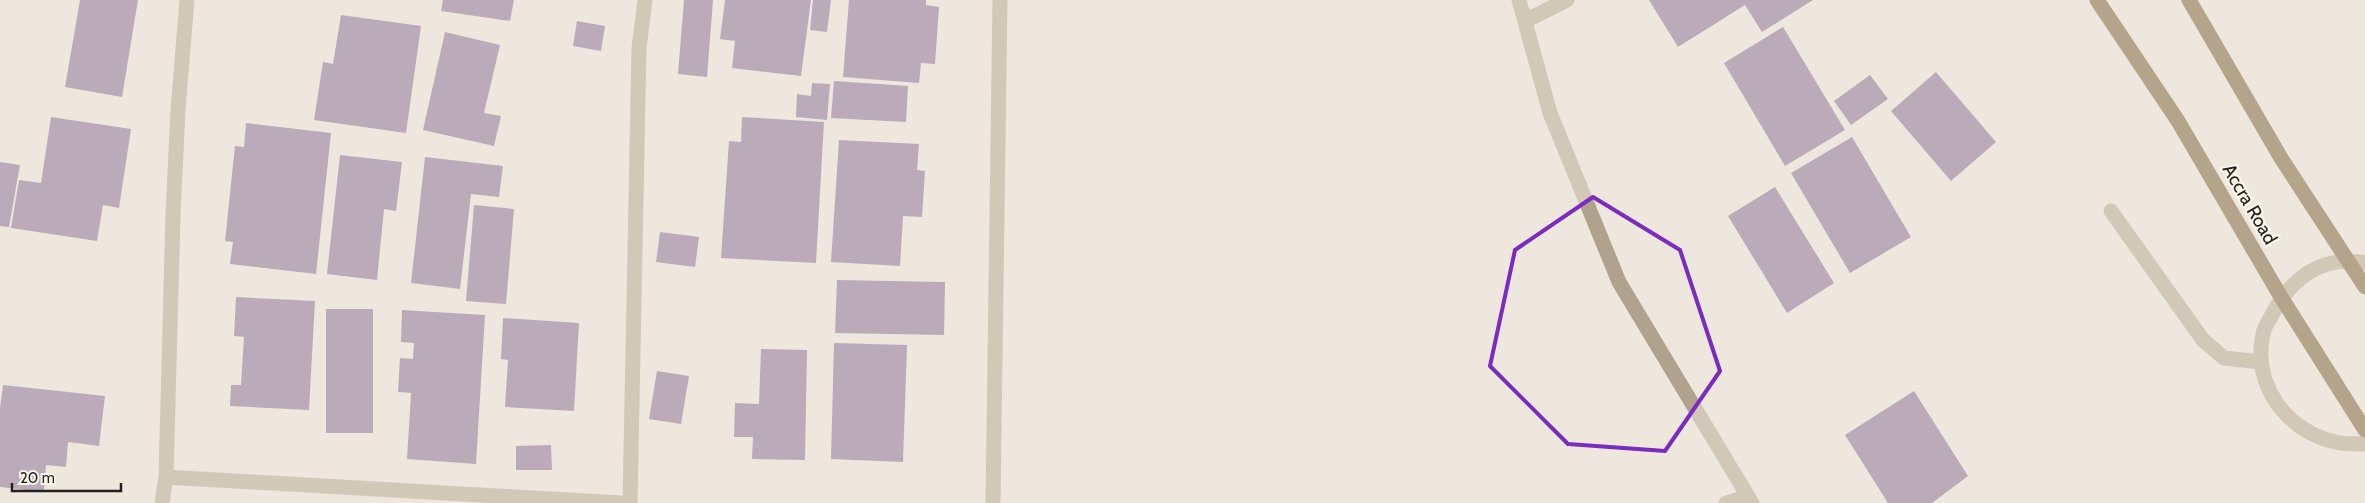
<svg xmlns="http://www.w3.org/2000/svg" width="2365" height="503" font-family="Cabin,sans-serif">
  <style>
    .building { fill: #7e628f }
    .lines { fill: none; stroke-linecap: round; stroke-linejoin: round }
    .minor { stroke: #b0a28d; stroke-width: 15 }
    .highway { stroke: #705324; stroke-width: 15 }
    .marked { fill: none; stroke: #7b2cbf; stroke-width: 4; stroke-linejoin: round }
    .labels { text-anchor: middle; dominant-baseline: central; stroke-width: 5; stroke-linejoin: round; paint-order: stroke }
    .street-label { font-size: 19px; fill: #23211d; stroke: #faf4ea }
  </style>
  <rect width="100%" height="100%" fill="#ede7dd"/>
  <path class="building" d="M 80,0 L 138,0 L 122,97 L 65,87 Z
    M 443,0 L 514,0 L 510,21 L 441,11 Z
    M 684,0 L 713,0 L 707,77 L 678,74 Z
    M 725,0 L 811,0 L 801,76 L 732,68 L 735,41 L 720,39 Z
    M 813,0 L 831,0 L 827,32 L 810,30 Z
    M 849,0 L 926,0 L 926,5 L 939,7 L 935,64 L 921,63 L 919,83 L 843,77 Z
    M 1649,0 L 1813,0 L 1762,32 L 1745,5 L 1678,47 Z
    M 341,15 L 421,26 L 406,133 L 314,120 L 323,62 L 333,64 Z
    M 577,21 L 605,26 L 601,51 L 573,46 Z
    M 1783,27 L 1845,130 L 1785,166 L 1724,63 Z
    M 445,32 L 500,45 L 484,113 L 501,116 L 494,146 L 423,130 Z
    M 1936,72 L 1996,142 L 1951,181 L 1891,111 Z
    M 1870,75 L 1888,99 L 1851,125 L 1834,101 Z
    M 834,81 L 908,86 L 906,122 L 831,118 Z
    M 812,83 L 830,84 L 827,120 L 796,117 L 797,94 L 811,96 Z
    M 51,117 L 131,129 L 119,208 L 103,205 L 97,241 L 11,228 L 19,180 L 41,183 Z
    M 742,117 L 824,122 L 816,263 L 721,258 L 729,141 L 741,142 Z
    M 246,123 L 331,133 L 316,274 L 230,264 L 233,242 L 225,241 L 235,146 L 244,147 Z
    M 1852,137 L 1911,237 L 1850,273 L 1791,173 Z
    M 839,140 L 919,144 L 917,170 L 925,171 L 922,217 L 903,216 L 900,266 L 831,262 Z
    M 340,155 L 402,162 L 396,211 L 384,209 L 377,280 L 327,274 Z
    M 425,157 L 503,166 L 499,197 L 471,194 L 460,289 L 411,283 Z
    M 0,162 L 20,165 L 9,227 L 0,226 Z
    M 1775,187 L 1834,283 L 1787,313 L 1728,216 Z
    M 474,205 L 514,209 L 506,304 L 466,301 Z
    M 660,232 L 699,237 L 695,267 L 656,262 Z
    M 837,280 L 945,282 L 944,335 L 835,333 Z
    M 236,297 L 315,301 L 309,410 L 230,406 L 231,385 L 241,385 L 244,337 L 234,336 Z
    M 326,309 L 373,309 L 373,433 L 326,433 Z
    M 402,310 L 485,315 L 476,464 L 407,459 L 411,393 L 398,392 L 400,358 L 413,359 L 414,343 L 401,342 Z
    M 503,318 L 579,323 L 574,411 L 505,407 L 508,360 L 501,359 Z
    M 834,343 L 907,345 L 903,462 L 831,459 Z
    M 761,349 L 807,350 L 805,460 L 752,459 L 753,437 L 734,437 L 735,403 L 759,404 Z
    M 657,371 L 689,376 L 681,424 L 649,419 Z
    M 3,385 L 105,396 L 99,446 L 68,442 L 66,467 L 46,465 L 44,492 L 0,487 L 0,408 Z
    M 1914,391 L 1968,476 L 1932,503 L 1888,503 L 1845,435 Z
    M 551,445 L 552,470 L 516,470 L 516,446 Z"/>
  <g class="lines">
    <path class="minor" d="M 1519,0 L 1550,113 L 1619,282 L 1752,503
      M 1525,21 L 1567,0
      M 2111,211 L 2203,340 L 2224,358 L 2261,362
      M 2365,263 C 2323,255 2292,277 2273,313 C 2270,319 2264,327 2263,334 C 2252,384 2286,431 2335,442 C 2344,445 2355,443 2365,444
      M 166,477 L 621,503
      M 162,503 L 166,477 L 173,215 L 178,110 L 187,0
      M 630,503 L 639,48 L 645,0
      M 993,503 L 1000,0
      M 1726,503 L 1748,497"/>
    <path class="highway" d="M 2097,0 L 2178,121 L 2281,297 L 2365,430
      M 2189,0 L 2281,158 L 2365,287"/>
  </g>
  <path d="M0 0H2365V503H0ZM 1593,197 L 1680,250 L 1720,371 L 1665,451 L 1568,444 L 1490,366 L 1515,250 Z" fill="#ede7dd" fill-opacity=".55" fill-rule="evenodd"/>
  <path class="marked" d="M 1593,197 L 1680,250 L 1720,371 L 1665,451 L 1568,444 L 1490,366 L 1515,250 Z"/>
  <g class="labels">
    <g class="street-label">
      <text transform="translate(2250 204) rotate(60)">Accra Road</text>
    </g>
  </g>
  <path d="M12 483v8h109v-8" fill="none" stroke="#23211d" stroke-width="2.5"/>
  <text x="20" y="483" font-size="15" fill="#23211d" stroke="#faf4ea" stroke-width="4" paint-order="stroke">20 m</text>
</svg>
